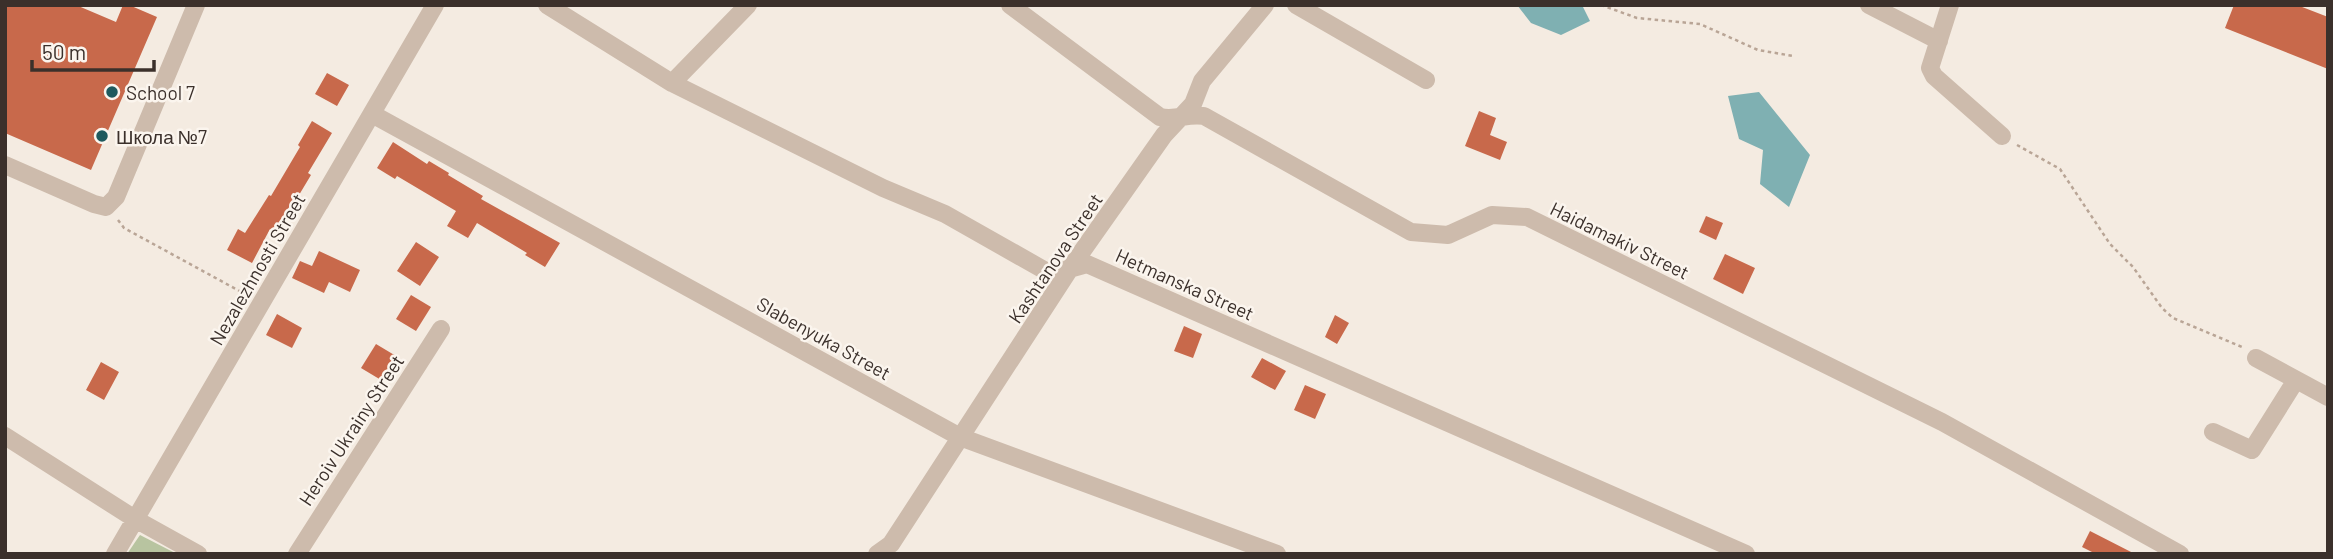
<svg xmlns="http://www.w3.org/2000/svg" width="2333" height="559" font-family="Barlow,sans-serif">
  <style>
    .green { fill: #b8c4a0 }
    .water { fill: #7fb0b2 }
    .building { fill: #c8694b }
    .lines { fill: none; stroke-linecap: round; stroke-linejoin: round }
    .path { stroke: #b9a596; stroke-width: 2.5; stroke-dasharray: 3.5 3.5; stroke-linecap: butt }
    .minor { stroke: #cdbbac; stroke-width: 18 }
    .poi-dot { fill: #1f5a5e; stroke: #fbf5ee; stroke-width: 2.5 }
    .labels { text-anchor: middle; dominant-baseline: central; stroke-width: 5; stroke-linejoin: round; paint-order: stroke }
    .poi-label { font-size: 19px; fill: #3b302b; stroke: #fbf5ee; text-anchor: start }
    .street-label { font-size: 19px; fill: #3b302b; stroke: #fbf5ee }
  </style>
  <rect width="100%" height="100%" fill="#f4ebe1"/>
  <path class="green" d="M 140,535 L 177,554 L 127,554 Z"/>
  <path class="water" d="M 1517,5 L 1582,5 L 1590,21 L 1561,35 L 1531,23 Z
    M 1759,92 L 1810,155 L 1789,207 L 1760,184 L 1763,150 L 1739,139 L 1728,96 Z"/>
  <path class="building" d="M 5,5 L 76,5 L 116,22 L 123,5 L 129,5 L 157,17 L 91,170 L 5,133 Z
    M 2234,5 L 2297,5 L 2328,17 L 2328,69 L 2225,28 Z
    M 327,73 L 349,85 L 337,106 L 315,94 Z
    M 1479,111 L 1496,118 L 1490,135 L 1507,142 L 1500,160 L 1465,146 Z
    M 312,121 L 332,133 L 308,173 L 311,175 L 296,200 L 294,199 L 274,232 L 270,229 L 252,263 L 227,250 L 238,229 L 245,233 L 269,195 L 271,196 L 300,147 L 298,145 Z
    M 393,142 L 427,164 L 429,161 L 449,173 L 448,175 L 483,196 L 481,199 L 560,243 L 545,267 L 525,255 L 527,253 L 477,223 L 468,238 L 447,226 L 456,211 L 397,176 L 395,179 L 377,168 Z
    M 1706,216 L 1723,223 L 1716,240 L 1699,232 Z
    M 416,242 L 439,257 L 420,286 L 397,271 Z
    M 319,251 L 360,270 L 350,292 L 329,282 L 324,293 L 292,278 L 300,261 L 312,266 Z
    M 1725,254 L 1755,268 L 1743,294 L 1713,279 Z
    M 411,295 L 431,307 L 416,331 L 396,319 Z
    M 277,314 L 302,328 L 292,348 L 266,335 Z
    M 1335,315 L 1349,323 L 1337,344 L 1325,337 Z
    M 1184,326 L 1202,334 L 1193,358 L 1174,351 Z
    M 376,344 L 396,356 L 381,380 L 361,368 Z
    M 1262,358 L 1286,371 L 1275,390 L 1251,377 Z
    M 101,362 L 119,372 L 104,400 L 86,390 Z
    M 1305,385 L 1326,394 L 1315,419 L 1294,410 Z
    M 2090,531 L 2135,554 L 2096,554 L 2082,547 Z"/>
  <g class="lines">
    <path class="path" d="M 1601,5 L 1637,18 L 1700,24 L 1758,50 L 1793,56
      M 2017,145 L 2060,169 L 2110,244 L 2133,267 L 2162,308 L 2173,318 L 2242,347
      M 118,220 L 124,228 L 245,294"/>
    <path class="minor" d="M 547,5 L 672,83 L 883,188 L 945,214 L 1051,274 L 1087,264 L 1746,554
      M 1010,5 L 1160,117 C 1175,121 1188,113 1204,116 L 1411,232 L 1448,235 L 1492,215 L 1527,217 L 1942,422 L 2180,554
      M 1296,5 L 1426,80
      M 1869,5 L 1939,41
      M 1950,5 L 1930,68 L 1934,76 L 2002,136
      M 672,83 L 748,5
      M 372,114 L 960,437 L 1277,554
      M 5,165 L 94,204 L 106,207 L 116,197 L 196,5
      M 2256,358 L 2328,397
      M 2213,432 L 2252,450 L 2296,380
      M 5,436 L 135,519 L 198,554
      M 115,554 L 435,5
      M 297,554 L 441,329
      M 877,554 L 891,544 L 1071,267 L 1164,135 L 1193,104 L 1202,81 L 1265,5"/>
  </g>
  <g class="poi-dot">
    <circle cx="112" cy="92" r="7"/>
    <circle cx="102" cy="136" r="7"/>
  </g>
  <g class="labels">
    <g class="poi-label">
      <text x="126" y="92">School 7</text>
      <text x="116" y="136">Школа №7</text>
    </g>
    <g class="street-label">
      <text transform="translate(1620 240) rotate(26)">Haidamakiv Street</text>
      <text transform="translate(1055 258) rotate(-56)">Kashtanova Street</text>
      <text transform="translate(257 269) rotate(-60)">Nezalezhnosti Street</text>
      <text transform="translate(1185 284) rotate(24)">Hetmanska Street</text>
      <text transform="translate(824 338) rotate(29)">Slabenyuka Street</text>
      <text transform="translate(351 430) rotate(-57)">Heroiv Ukrainy Street</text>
    </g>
  </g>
  <rect width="2333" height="559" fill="none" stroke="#3b302b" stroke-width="14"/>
  <path d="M32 60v10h122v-10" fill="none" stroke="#3b302b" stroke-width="3.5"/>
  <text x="42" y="60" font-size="21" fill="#3b302b" stroke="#fbf5ee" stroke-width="5" paint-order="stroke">50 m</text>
</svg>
